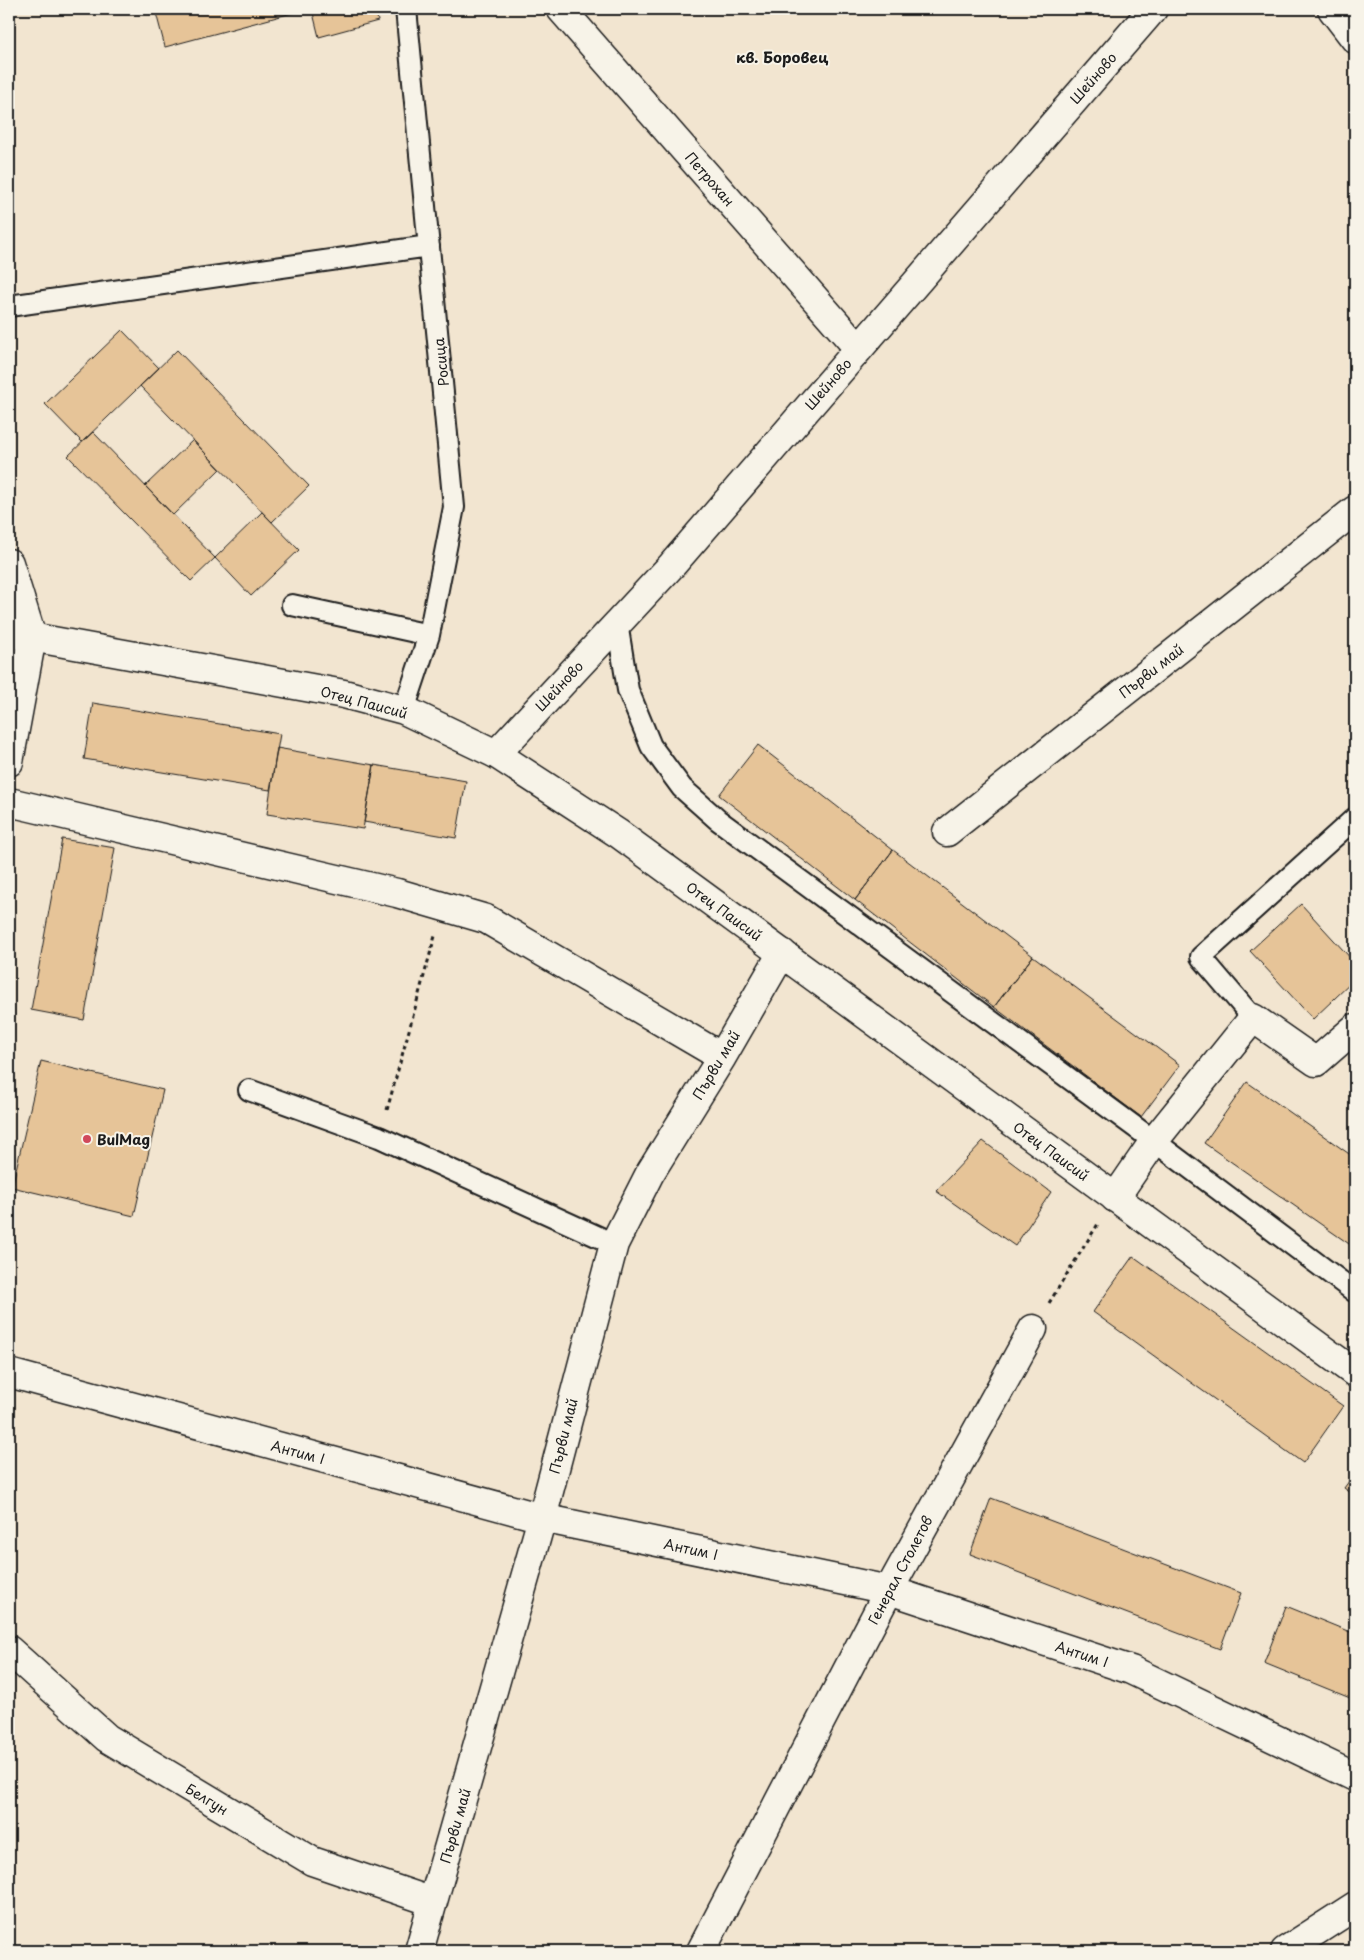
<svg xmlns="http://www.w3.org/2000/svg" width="1364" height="1960" font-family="'Playpen Sans',sans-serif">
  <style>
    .building { fill: #e6c498; stroke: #1c1c1c }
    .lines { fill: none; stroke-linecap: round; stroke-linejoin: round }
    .lane-casing { stroke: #1c1c1c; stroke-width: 24 }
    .street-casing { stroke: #1c1c1c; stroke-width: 31 }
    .secondary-casing { stroke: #1c1c1c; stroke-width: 31 }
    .path { stroke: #1c1c1c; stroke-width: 3; stroke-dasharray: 4 4; stroke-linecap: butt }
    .lane { stroke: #f7f3e8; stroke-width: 20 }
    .street { stroke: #f7f3e8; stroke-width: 28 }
    .secondary { stroke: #f7f3e8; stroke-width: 28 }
    .poi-dot { fill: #d1495b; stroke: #f7f3e8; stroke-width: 2 }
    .labels { text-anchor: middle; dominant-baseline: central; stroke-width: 4; stroke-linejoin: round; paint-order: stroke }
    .street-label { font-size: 14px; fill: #1c1c1c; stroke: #f7f3e8 }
    .poi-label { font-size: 14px; font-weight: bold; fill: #1c1c1c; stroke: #f7f3e8; text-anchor: start }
    .neighbourhood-label { font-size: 15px; font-weight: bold; fill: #1c1c1c; stroke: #f7f3e8 }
  </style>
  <rect width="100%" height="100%" fill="#f2e5d0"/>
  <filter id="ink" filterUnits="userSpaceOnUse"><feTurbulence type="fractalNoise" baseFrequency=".02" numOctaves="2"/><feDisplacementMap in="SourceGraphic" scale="10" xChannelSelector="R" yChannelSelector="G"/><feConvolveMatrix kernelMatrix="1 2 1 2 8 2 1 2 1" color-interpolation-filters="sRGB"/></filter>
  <g filter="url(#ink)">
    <path class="building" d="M 155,9 L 307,9 L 165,47 Z
      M 312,9 L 375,9 L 378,21 L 319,37 Z
      M 122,330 L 159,368 L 82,442 L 45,404 Z
      M 177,350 L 309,486 L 272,522 L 140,386 Z
      M 93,432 L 215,558 L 191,581 L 68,456 Z
      M 193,440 L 220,469 L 173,515 L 145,486 Z
      M 262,512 L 299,550 L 251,596 L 215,558 Z
      M 93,703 L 280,734 L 270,790 L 84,759 Z
      M 758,745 L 893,850 L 855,900 L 719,795 Z
      M 277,748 L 374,765 L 363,829 L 267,814 Z
      M 374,765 L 466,781 L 456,838 L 364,822 Z
      M 62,839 L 115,848 L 84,1020 L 31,1010 Z
      M 893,850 L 1033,956 L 994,1007 L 855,900 Z
      M 1301,904 L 1355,963 L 1355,979 L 1313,1019 L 1250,951 Z
      M 1033,956 L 1180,1065 L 1141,1117 L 994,1007 Z
      M 41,1061 L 163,1090 L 134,1216 L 12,1187 Z
      M 1247,1082 L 1355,1158 L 1355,1248 L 1204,1143 Z
      M 983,1141 L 1051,1192 L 1015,1246 L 936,1191 Z
      M 1133,1256 L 1343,1406 L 1303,1463 L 1093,1312 Z
      M 1355,1473 L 1355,1496 L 1344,1488 Z
      M 991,1498 L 1241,1593 L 1220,1649 L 970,1554 Z
      M 1286,1606 L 1355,1634 L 1355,1700 L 1264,1663 Z"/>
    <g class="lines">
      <defs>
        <path id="lane" d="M 9,306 L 429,246
          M 292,605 L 429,635
          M 617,623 L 628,690 L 651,746 L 682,788 L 718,820 L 1154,1141 L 1355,1292
          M 404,710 L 429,635 L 454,507 L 406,9
          M 1253,1018 L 1201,957 L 1355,818
          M 249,1090 L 379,1137 L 614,1244"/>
        <path id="street" d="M 561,9 L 859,349
          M 1332,9 L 1355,39
          M 9,563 L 32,637 L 9,762
          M 496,754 L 672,565 L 1153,9
          M 9,802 L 397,893 L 486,919 L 722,1057
          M 947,832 L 1355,510
          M 1115,1198 L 1154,1141 L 1253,1018 L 1316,1062 L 1355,1028
          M 9,1373 L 542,1518 L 889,1590 L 1131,1670 L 1355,1777
          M 9,1650 L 107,1738 L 312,1861 L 433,1902
          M 419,1951 L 542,1518 L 614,1244 L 650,1173 L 722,1057 L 782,953
          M 701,1951 L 889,1590 L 1033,1329
          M 1285,1951 L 1355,1906"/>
        <path id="secondary" d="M 9,633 L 344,694 L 404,710 L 496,754 L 619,834 L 1355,1373"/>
      </defs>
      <use href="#lane" class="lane-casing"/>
      <use href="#street" class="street-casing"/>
      <use href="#secondary" class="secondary-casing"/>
      <path class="path" d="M 387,1110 L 435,936
        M 1049,1303 L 1098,1224"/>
      <use href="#lane" class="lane"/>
      <use href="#street" class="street"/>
      <use href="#secondary" class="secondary"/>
    </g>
  </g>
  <circle class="poi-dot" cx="87" cy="1139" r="5"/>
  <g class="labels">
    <g class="street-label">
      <text transform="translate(1093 78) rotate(-49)">Шейново</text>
      <text transform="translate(710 179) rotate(49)">Петрохан</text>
      <text transform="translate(441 362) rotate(-96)">Росица</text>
      <text transform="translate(828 384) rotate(-49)">Шейново</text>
      <text transform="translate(1151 671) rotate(-38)">Първи май</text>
      <text transform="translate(559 686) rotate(-47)">Шейново</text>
      <text transform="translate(364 702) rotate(15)">Отец Паисий</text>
      <text transform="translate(724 911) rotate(36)">Отец Паисий</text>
      <text transform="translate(716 1065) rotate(-59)">Първи май</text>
      <text transform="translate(1051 1151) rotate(36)">Отец Паисий</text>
      <text transform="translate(563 1436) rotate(-76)">Първи май</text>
      <text transform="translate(298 1452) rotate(15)">Антим I</text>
      <text transform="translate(691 1549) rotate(12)">Антим I</text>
      <text transform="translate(900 1570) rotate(-62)">Генерал Столетов</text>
      <text transform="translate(1082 1654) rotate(18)">Антим I</text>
      <text transform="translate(207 1799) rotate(31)">Белгун</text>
      <text transform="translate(455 1826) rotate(-74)">Първи май</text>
    </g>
    <g class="poi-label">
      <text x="97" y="1139">BulMag</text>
    </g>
    <g class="neighbourhood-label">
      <text x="782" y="56">кв. Боровец</text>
    </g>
  </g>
  <rect width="1364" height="1960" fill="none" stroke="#f7f3e8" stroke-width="30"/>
  <rect x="15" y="15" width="1334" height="1930" fill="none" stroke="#1c1c1c" stroke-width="2" filter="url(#ink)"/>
</svg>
